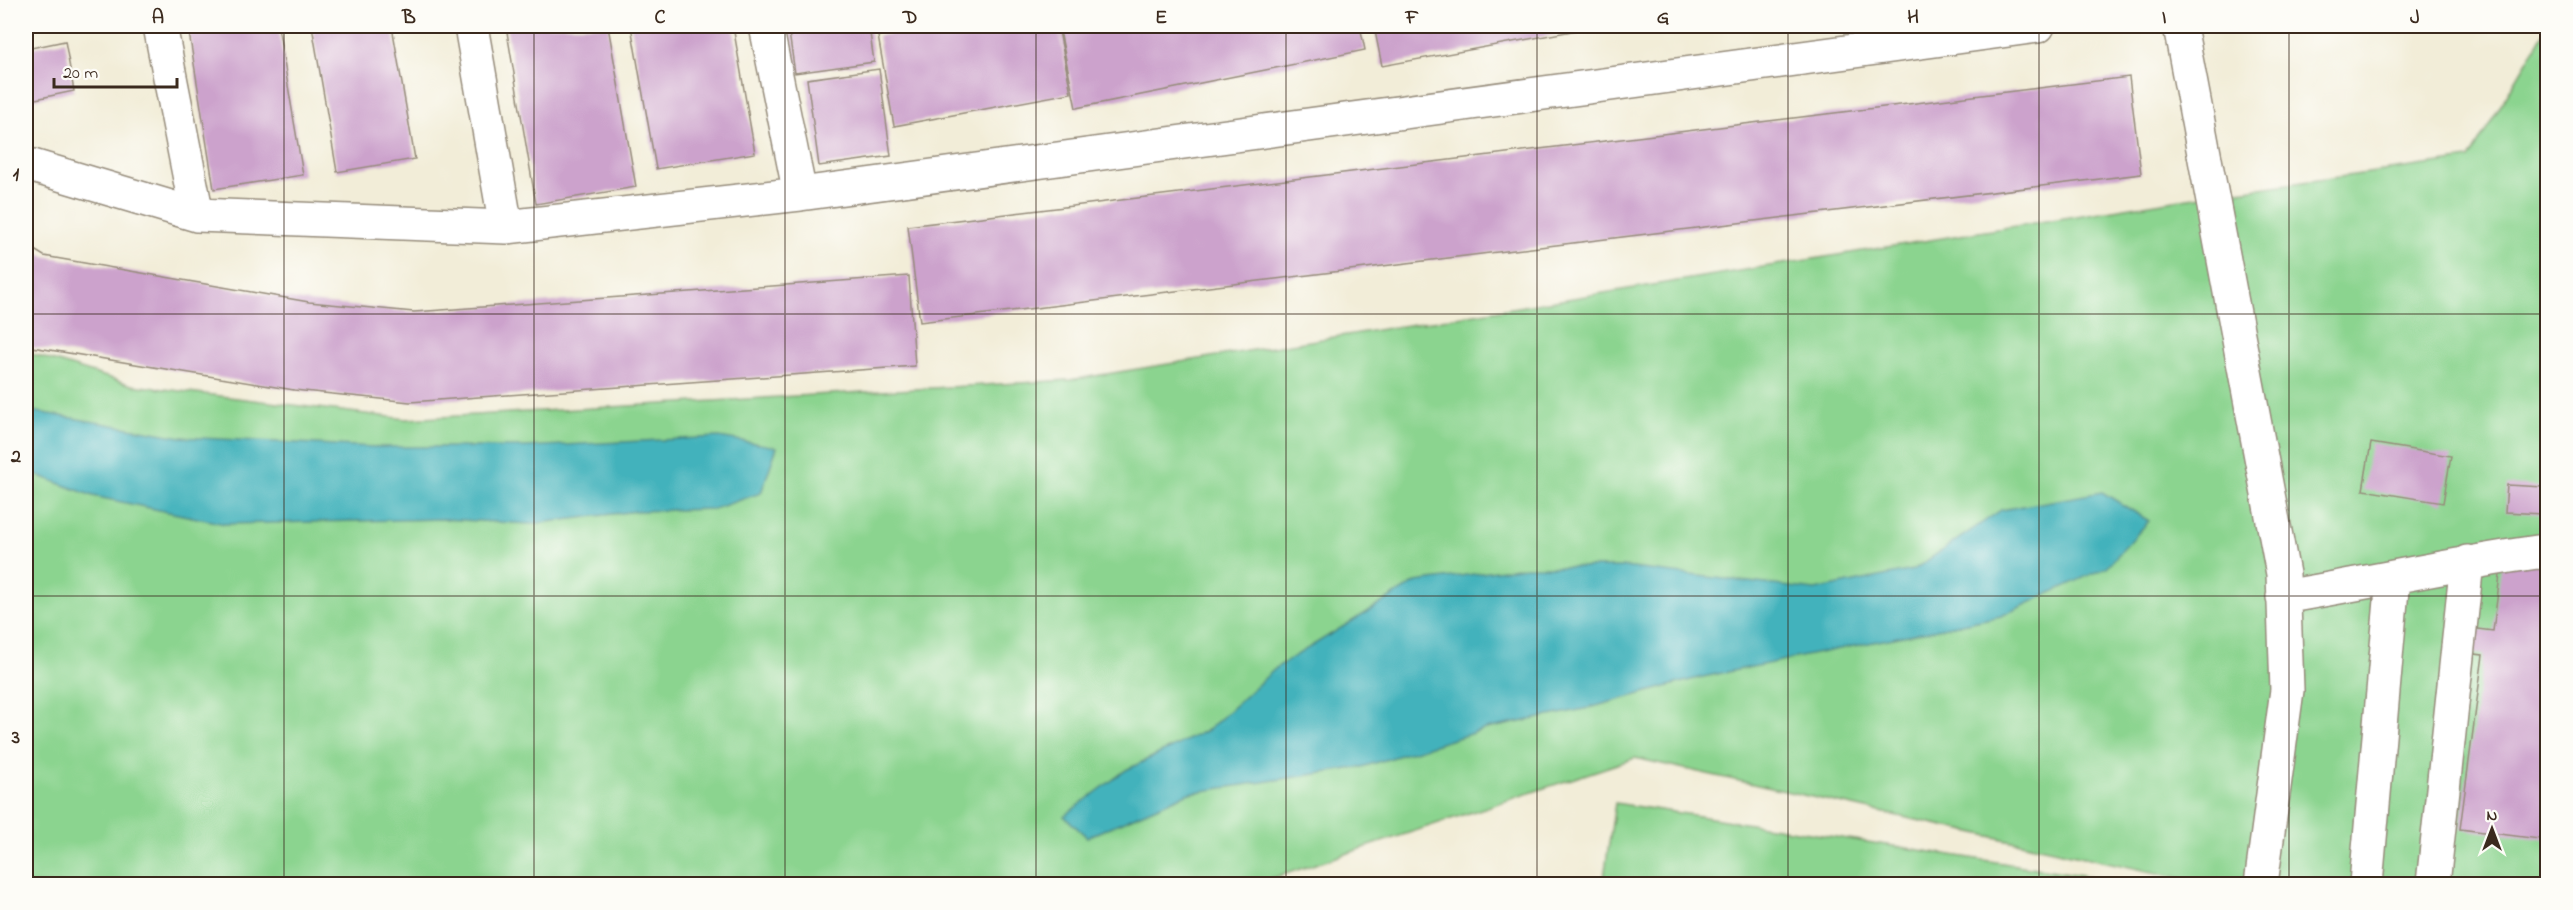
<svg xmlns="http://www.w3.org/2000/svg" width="2573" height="910" font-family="'Indie Flower',sans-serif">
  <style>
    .green { fill: #8bd48f; stroke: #637f56; stroke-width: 1.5 }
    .water { fill: #42b2bc; stroke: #3e6e6d; stroke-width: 1.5 }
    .building { fill: #cca2cc }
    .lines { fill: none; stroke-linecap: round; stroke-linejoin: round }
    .minor-casing { stroke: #968c7b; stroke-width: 36 }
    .minor { stroke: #fff; stroke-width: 33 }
    .grid { fill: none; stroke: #3b2a1e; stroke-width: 1.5; stroke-opacity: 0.55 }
    .neatline { fill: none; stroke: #3b2a1e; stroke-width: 2 }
    .grid-label { font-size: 20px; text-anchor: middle; font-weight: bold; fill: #3b2a1e }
  </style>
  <rect width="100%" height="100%" fill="#fdfcf7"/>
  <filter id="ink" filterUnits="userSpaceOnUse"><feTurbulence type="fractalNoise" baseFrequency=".0167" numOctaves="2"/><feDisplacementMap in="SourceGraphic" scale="12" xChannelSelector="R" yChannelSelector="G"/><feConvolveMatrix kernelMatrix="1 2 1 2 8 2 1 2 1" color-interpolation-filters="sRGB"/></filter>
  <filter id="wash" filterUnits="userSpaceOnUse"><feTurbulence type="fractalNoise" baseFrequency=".008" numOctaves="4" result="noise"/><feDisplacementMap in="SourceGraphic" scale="24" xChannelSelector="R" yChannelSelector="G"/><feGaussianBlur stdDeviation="1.35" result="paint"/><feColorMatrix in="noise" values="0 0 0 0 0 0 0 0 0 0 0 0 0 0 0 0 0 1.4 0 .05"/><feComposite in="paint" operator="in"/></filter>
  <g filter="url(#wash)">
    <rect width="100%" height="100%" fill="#f2edd8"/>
    <path class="green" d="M 2547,27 L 2547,884 L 2207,884 L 1635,758 L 1255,884 L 26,884 L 26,352 L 132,385 L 406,419 L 1070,380 L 2181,199 L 2469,159 Z
      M 1615,803 L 2113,880 L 2113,884 L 1603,884 Z"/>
    <path class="water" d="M 26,410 L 181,437 L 375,447 L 525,447 L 719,437 L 777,447 L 761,493 L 714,509 L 637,511 L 531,524 L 443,519 L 225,524 L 93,496 L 26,471 Z
      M 2102,492 L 2149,521 L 2107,567 L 2001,616 L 1698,678 L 1589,708 L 1486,729 L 1362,767 L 1189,793 L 1087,837 L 1064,816 L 1126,770 L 1209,729 L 1277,667 L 1416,582 L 1525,567 L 1624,567 L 1815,590 L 1913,570 L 2001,510 Z"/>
    <g id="blocks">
      <path class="building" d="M 188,26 L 278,26 L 303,175 L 214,189 Z
        M 312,26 L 392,26 L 415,159 L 337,172 Z
        M 506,26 L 608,26 L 636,187 L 536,204 Z
        M 631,26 L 733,26 L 755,153 L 656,169 Z
        M 788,26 L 869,26 L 874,62 L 795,73 Z
        M 936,26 L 1058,26 L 1071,93 L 894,126 L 878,36 Z
        M 1059,26 L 1360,26 L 1365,50 L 1076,108 Z
        M 1374,26 L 1594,26 L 1594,27 L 1382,66 Z
        M 65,41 L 74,91 L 26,101 L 26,49 Z
        M 879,69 L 891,156 L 819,166 L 807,79 Z
        M 2129,77 L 2141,174 L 920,322 L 908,226 Z
        M 26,245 L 44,256 L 309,302 L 414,312 L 909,276 L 915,366 L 410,402 L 294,390 L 26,346 Z
        M 2371,443 L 2451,456 L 2443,503 L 2363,490 Z
        M 2507,485 L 2544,487 L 2542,514 L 2505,512 Z
        M 2502,559 L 2547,565 L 2547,840 L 2460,829 L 2483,655 L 2458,652 L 2462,627 L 2493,631 Z"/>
    </g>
  </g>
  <g filter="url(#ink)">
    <use href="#blocks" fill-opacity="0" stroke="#968c7b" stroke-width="1.5"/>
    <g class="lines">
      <defs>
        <path id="minor" d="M 160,26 L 197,215
          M 471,26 L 506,227
          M 766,26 L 800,194
          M 2180,26 L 2283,574 L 2287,690 L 2261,884
          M 26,164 L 197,215 L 506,227 L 800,194 L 2038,26
          M 2283,597 C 2368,583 2452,564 2537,552 L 2548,553
          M 2366,884 L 2393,578
          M 2433,884 L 2467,562"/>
      </defs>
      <use href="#minor" class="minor-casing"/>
      <use href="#minor" class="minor"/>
    </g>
  </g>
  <path class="grid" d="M 284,26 L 284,884M 534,26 L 534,884M 785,26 L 785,884M 1036,26 L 1036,884M 1286,26 L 1286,884M 1537,26 L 1537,884M 1788,26 L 1788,884M 2039,26 L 2039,884M 2289,26 L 2289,884M 26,314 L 2548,314M 26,596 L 2548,596"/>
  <rect width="2573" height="910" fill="none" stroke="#fdfcf7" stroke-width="66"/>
  <g transform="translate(2492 829)" stroke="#fdfcf7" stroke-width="4.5" paint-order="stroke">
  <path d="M0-4.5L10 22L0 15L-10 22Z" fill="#3b2a1e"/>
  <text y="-9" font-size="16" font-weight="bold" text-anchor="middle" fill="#3b2a1e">N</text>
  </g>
  <path d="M54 78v9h123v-9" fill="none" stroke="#3b2a1e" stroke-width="3"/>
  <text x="63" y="78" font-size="18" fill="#3b2a1e" stroke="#fdfcf7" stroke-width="4.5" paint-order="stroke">20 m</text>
  <rect x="33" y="33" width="2507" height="844" class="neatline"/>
  <g class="grid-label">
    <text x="158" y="23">A</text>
    <text x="409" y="23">B</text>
    <text x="660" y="23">C</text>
    <text x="910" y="23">D</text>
    <text x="1161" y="23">E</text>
    <text x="1412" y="23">F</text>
    <text x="1663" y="23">G</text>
    <text x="1913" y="23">H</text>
    <text x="2164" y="23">I</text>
    <text x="2415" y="23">J</text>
    <text x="16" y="180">1</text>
    <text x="16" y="462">2</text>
    <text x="16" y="743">3</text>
  </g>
</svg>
